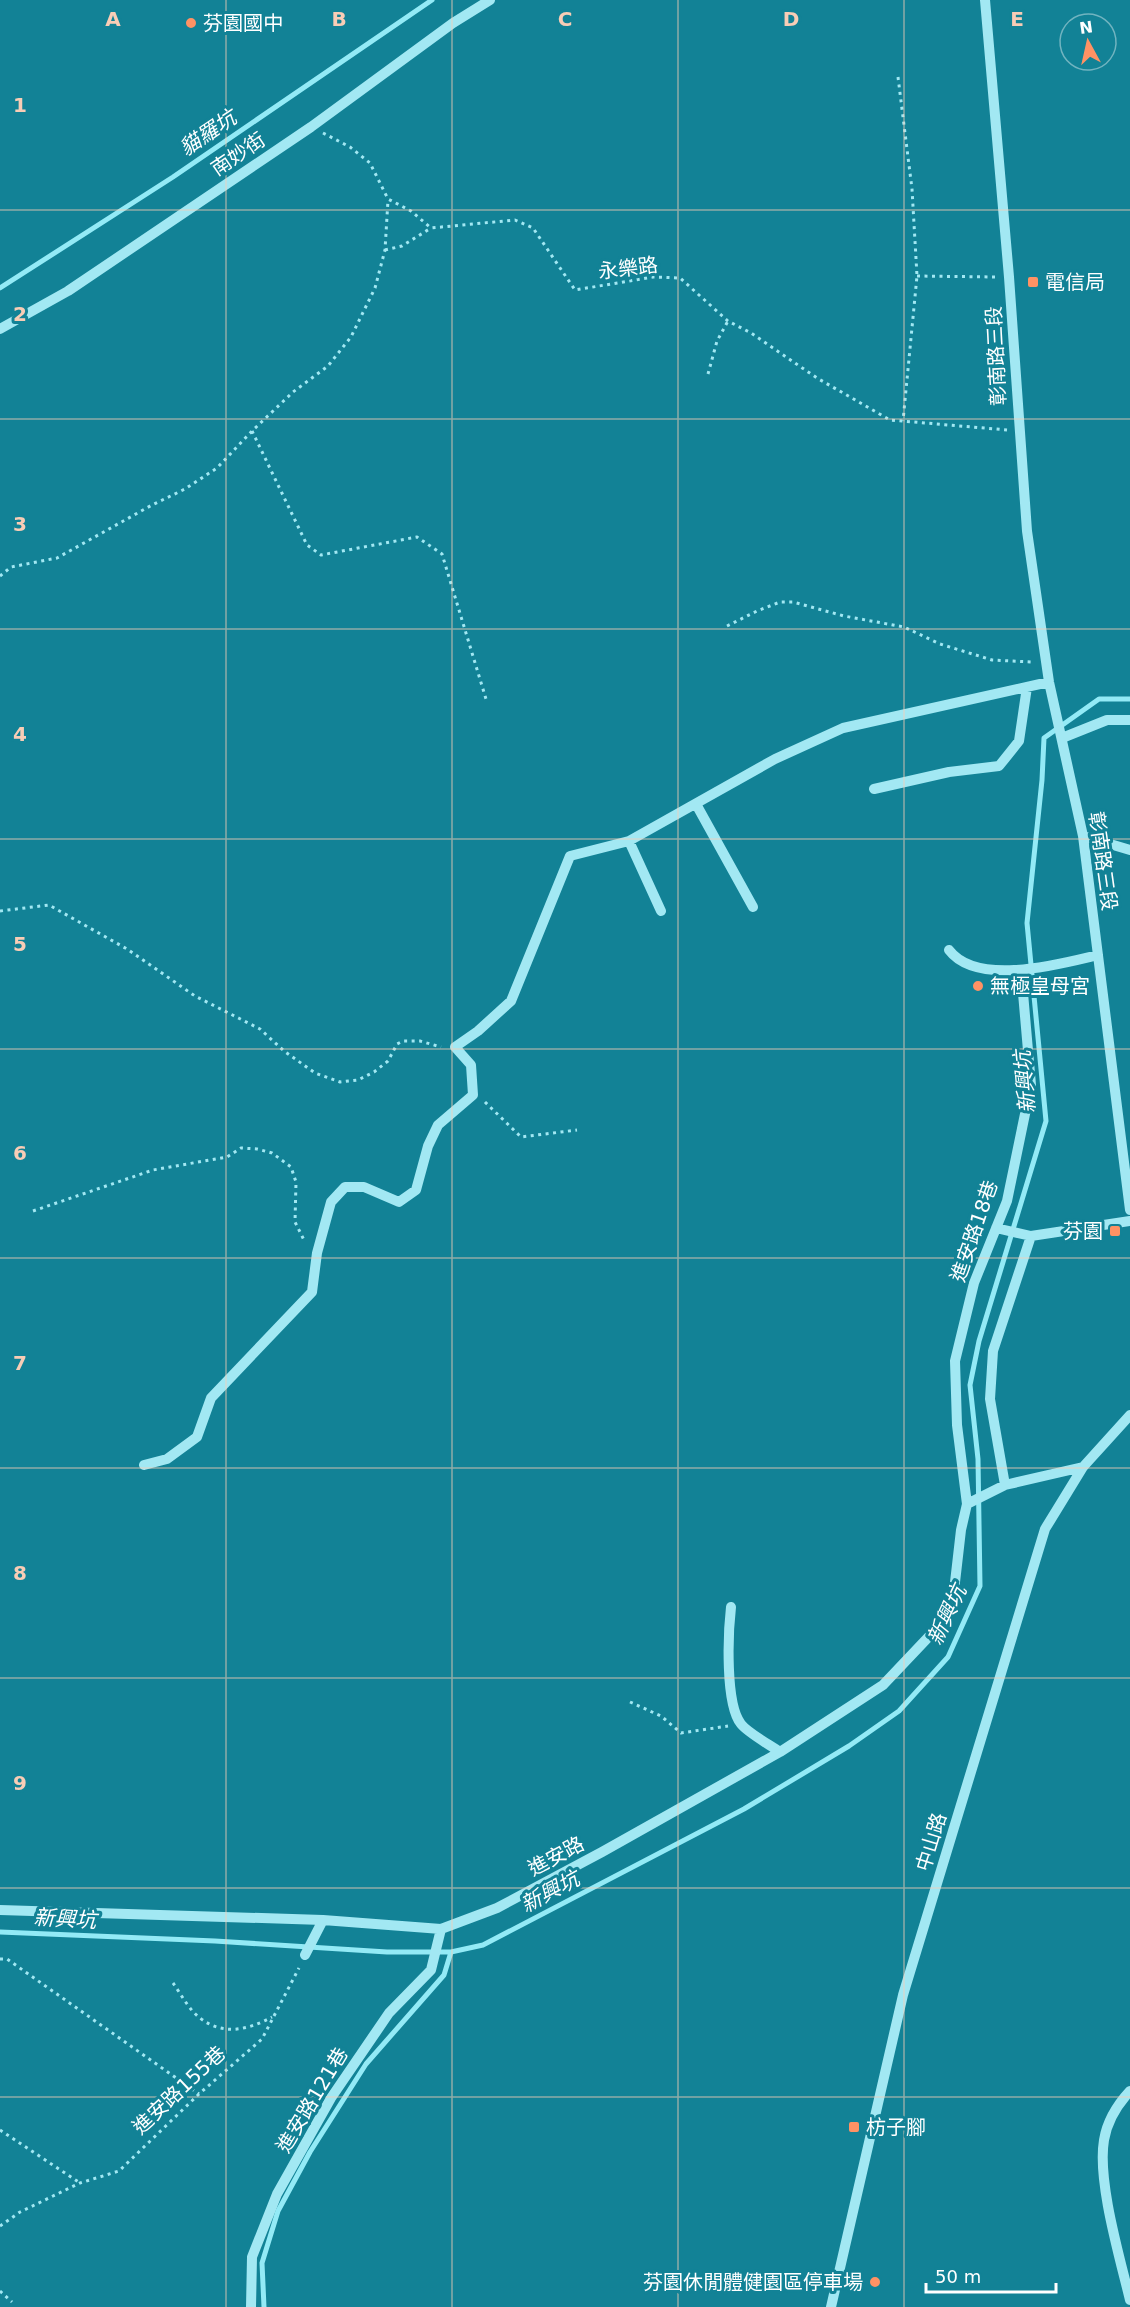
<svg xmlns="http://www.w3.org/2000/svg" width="1130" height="2307" font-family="'DejaVu Sans','Noto Sans TC',sans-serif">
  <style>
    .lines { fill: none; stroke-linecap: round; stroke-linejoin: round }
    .stream { stroke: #93eaf6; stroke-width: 5 }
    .path { stroke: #a2e8f3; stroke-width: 3; stroke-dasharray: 3 4.5; stroke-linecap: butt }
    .minor { stroke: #a2e8f3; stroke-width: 10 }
    .grid { fill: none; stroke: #f8cdb6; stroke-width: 1.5; stroke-opacity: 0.55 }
    .poi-dot { fill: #ff9264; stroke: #128296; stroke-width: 2 }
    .labels { text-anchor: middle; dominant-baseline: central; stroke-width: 6; stroke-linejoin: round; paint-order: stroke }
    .poi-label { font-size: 20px; fill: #fff; stroke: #128296; text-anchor: start }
    .street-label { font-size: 20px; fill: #fff; stroke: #128296 }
    .water-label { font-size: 21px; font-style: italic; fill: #fff; stroke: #128296 }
    .grid-label { font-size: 20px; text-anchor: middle; font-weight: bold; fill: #f8cdb6; stroke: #128296; stroke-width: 6; stroke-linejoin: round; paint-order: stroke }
  </style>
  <rect width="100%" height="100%" fill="#128296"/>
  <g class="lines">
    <path class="stream" d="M 0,288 L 173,177 L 432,0
      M 0,1932 L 215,1941 L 387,1952 L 451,1952 L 483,1945 L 744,1809 L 849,1746 L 899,1711 L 948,1657 L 980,1586 L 978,1459 L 970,1385 L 979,1341 L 1046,1121 L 1027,923 L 1042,780 L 1044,738 L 1099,699 L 1130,699
      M 264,2307 L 262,2263 L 278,2211 L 310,2152 L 366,2064 L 444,1975 L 451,1952"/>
    <path class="path" d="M 898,77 L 912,189 L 917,276 L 903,421
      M 323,133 L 350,147 L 370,163 L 388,199 L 411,211 L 431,228 L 515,220 L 533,228 L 575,290 L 653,277 L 680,278 L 728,321 L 751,333 L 817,378 L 890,420 L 1007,430
      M 385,250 L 402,246 L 431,228
      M 917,276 L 995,277
      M 708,374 L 717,341 L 728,321
      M 252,431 L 307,545 L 321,555 L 417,537 L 442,554 L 486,699
      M 0,576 L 11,567 L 57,558 L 152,505 L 185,489 L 217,468 L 252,431 L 293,392 L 328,366 L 351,337 L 375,288 L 385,250 L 388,200
      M 727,626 L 757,611 L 780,602 L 793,602 L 844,616 L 904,627 L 940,644 L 992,660 L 1032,662
      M 0,911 L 49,905 L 127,949 L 195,996 L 260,1029 L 284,1051 L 315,1073 L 340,1082 L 358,1080 L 374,1072 L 388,1061 L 397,1044 L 403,1041 L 420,1041 L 441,1047
      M 485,1102 L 521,1137 L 577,1130
      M 33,1211 L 153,1170 L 227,1157 L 241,1148 L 257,1149 L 272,1153 L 291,1167 L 296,1182 L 295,1222 L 305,1242
      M 630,1702 L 661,1716 L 681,1733 L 728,1726
      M 0,1959 L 7,1959 L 199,2094
      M 173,1983 C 181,1994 189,2010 200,2018 C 223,2036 248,2030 272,2017
      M 0,2130 L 80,2183
      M 0,2226 L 20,2212 L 80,2183 L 119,2171 L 199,2094 L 262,2039 L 299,1968
      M 0,2291 L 12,2302"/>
    <path class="minor" d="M 985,0 L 1009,277 L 1027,531 L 1049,682 L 1083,836 L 1130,1210
      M 0,329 L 68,291 L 311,127 L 453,23 L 490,0
      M 1062,738 L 1107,720 L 1130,720
      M 874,789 L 949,772 L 999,766 L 1019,741 L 1027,687
      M 696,804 L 753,907
      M 1083,836 L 1130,850
      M 629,841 L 661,911
      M 949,950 C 977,987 1060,964 1098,955
      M 996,1228 L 1031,1236 L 1130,1221
      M 144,1465 L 167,1459 L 197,1437 L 211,1398 L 312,1292 L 317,1253 L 331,1202 L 345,1187 L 364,1187 L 399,1202 L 416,1190 L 428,1146 L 438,1125 L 473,1095 L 471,1065 L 455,1047 L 478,1031 L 511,1001 L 570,856 L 629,841 L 775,759 L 843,728 L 1049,682
      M 1005,1485 L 990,1399 L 993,1351 L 1031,1236
      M 967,1504 L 1005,1485 L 1083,1467
      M 731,1607 C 728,1633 725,1704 741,1724 C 748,1733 770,1745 780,1752
      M 0,1910 L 323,1920 L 441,1929 L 497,1908 L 602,1852 L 780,1752 L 883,1685 L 937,1628 L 954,1591 L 961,1530 L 967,1504 L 957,1425 L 955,1361 L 974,1283 L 1007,1201 L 1031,1085 L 1021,970
      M 305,1955 L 323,1920
      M 1130,2091 C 1118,2104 1107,2122 1104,2140 C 1097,2181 1120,2258 1130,2300
      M 251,2307 L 252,2257 L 277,2194 L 331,2098 L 389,2013 L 431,1970 L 441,1929
      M 831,2307 L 903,1995 L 1045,1529 L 1083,1467 L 1130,1415"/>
  </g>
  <path class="grid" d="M 226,0 L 226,2307M 452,0 L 452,2307M 678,0 L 678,2307M 904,0 L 904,2307M 0,210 L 1130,210M 0,419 L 1130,419M 0,629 L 1130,629M 0,839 L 1130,839M 0,1049 L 1130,1049M 0,1258 L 1130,1258M 0,1468 L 1130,1468M 0,1678 L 1130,1678M 0,1888 L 1130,1888M 0,2097 L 1130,2097"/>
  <g class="poi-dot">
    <circle cx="191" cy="23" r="6"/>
    <rect x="1027" y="276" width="12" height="12" rx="3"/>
    <circle cx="978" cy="986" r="6"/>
    <rect x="1109" y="1225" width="12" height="12" rx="3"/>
    <rect x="848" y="2121" width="12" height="12" rx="3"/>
    <circle cx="875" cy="2282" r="6"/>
  </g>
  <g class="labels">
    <g class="poi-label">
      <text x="203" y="23">芬園國中</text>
      <text x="1045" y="282">電信局</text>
      <text x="990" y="986">無極皇母宮</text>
      <text x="1103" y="1231" text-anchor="end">芬園</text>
      <text x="866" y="2127">枋子腳</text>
      <text x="863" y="2282" text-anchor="end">芬園休閒體健園區停車場</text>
    </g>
    <g class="street-label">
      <text transform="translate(238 154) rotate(-34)">南妙街</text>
      <text transform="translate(628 268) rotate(-7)">永樂路</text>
      <text transform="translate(996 356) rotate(-93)">彰南路三段</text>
      <text transform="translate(1103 861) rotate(82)">彰南路三段</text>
      <text transform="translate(974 1231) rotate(-71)">進安路18巷</text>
      <text transform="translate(931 1842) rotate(-73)">中山路</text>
      <text transform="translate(556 1856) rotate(-28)">進安路</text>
      <text transform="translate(179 2090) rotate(-43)">進安路155巷</text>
      <text transform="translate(312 2100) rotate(-59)">進安路121巷</text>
    </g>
    <g class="water-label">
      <text transform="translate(208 133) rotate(-34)">貓羅坑</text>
      <text transform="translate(1025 1082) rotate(-95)">新興坑</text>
      <text transform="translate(947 1615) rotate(-65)">新興坑</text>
      <text transform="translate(550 1892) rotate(-28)">新興坑</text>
      <text transform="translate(65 1919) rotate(3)">新興坑</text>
    </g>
  </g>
  <g class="grid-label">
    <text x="113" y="26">A</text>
    <text x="339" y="26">B</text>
    <text x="565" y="26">C</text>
    <text x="791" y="26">D</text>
    <text x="1017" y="26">E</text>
    <text x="20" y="112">1</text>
    <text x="20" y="321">2</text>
    <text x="20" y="531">3</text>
    <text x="20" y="741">4</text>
    <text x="20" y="951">5</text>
    <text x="20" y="1160">6</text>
    <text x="20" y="1370">7</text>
    <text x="20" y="1580">8</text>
    <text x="20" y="1790">9</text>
  </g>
  <g transform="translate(1088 42) rotate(352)"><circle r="28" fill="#128296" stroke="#71b4c0" stroke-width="1.5"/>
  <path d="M0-4.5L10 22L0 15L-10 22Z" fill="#ff9264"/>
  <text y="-9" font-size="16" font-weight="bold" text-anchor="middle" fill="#ffffff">N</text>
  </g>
  <path d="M926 2283v9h130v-9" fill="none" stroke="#ffffff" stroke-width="3"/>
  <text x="935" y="2283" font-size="18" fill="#ffffff" stroke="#128296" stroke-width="4.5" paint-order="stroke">50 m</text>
</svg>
